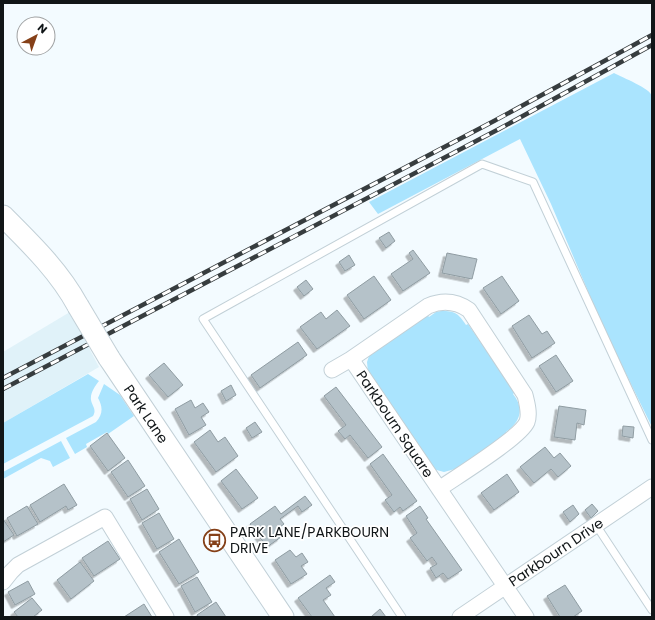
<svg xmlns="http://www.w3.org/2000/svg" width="655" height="620" font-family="Poppins,sans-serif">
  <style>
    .built { fill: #e0f2f9 }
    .green { fill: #aae4fe }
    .building { fill: #b5c2c9; stroke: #8f9ca2; filter: url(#shadow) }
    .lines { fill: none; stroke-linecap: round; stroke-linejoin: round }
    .lane-casing { stroke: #c2d0d7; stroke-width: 9 }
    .street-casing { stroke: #c2d0d7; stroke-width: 17 }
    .secondary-casing { stroke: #c2d0d7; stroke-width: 23 }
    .lane { stroke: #fff; stroke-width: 7 }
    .street { stroke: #fff; stroke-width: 15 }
    .secondary { stroke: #fff; stroke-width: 21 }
    .rail-casing { stroke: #373d3f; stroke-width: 4.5 }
    .rail { stroke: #fff; stroke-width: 3; stroke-dasharray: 9; stroke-linecap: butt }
    .secondary-bridge-casing { stroke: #c2d0d7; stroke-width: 23; stroke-linecap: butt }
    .secondary-bridge { stroke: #fff; stroke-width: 21 }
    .labels { text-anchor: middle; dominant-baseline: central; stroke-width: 3.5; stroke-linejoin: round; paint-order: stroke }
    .street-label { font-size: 14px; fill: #111618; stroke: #fff }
    .poi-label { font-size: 14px; fill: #111618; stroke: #fff; text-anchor: start }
  </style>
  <defs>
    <filter id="shadow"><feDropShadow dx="-3.5" dy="3.5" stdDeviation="0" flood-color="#0004"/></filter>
  </defs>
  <rect width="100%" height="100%" fill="#f3fbff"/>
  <path class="built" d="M 70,312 L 99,367 L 3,423 L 3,352 Z"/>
  <path class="green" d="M 614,73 C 623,78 650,88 652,96 L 652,427 L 604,329 L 551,204 L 520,139 L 378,214 L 369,202 Z
    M 441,311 C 455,311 458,313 466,325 L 468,324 L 515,392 L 513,394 C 525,409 520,422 506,432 L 507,435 L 455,469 L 444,472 L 433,469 L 368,373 L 367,362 L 369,356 L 427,314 L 429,317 L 436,312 Z
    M 88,374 L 99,381 C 95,386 90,393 91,400 C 92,406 97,409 93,416 L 3,464 L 3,423 Z
    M 104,384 L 120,395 L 134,416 L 108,434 L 107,432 L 86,444 L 87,447 L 75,454 L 66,438 L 96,422 C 103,414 103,407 98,398 Z
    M 61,441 L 70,458 L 53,467 L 50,461 L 41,458 L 3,479 L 3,472 Z"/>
  <path class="building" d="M 389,232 L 395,241 L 386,248 L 379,238 Z
    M 413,250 L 430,273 L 403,291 L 391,274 L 413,259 L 409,253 Z
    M 447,253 L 477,259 L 472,279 L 442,273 Z
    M 349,255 L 355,265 L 345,271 L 339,262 Z
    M 374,276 L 391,300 L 364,319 L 347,295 Z
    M 502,276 L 519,301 L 501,314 L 483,288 Z
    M 306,280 L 313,289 L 304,296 L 297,287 Z
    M 337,310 L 350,326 L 317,349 L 300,327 L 321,312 L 326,319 Z
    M 529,315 L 542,334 L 547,331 L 555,343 L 532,358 L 512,326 Z
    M 298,342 L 307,355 L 260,388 L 251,375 Z
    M 556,355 L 573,381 L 556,392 L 539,366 Z
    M 164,363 L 183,385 L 168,397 L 149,375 Z
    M 231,385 L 236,395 L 226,401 L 221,391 Z
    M 336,387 L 382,447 L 368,458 L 350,435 L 345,439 L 338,431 L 346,425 L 324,396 Z
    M 191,400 L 195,408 L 203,403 L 209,412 L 201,417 L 206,425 L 189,435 L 175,409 Z
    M 559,406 L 586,410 L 584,425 L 577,423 L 575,440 L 554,437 Z
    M 255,422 L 262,432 L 252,438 L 246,428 Z
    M 623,426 L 634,427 L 633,438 L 622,436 Z
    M 210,430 L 218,442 L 225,437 L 238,456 L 216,472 L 194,442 Z
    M 107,433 L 125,458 L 108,471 L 90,446 Z
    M 545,447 L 554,458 L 560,453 L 571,466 L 558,477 L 551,469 L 534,483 L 520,467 Z
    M 383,454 L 417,501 L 403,511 L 400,507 L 394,512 L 385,500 L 392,495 L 370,464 Z
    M 128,460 L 145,486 L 128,497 L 111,472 Z
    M 236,469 L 258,498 L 242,509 L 221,481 Z
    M 507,474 L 519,492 L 494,510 L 481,493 Z
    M 64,484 L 77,505 L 68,510 L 66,506 L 40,522 L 30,505 Z
    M 147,489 L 159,509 L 142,520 L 130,499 Z
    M 305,496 L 312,505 L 302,512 L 298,506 L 280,519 L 284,524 L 276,530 L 281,537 L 267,547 L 250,524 L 275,506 L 281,514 Z
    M 592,504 L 598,511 L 591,518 L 585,510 Z
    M 573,505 L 579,514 L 570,522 L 563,512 Z
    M 27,506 L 38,524 L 17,536 L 7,518 Z
    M 420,506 L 428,518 L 426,519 L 462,570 L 448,579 L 443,573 L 436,578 L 430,568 L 437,564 L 432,557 L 427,561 L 410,538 L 417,533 L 406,516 Z
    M 159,513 L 174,539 L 157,549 L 142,523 Z
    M 3,519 L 14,535 L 3,542 Z
    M 179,539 L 199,572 L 179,584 L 159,552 Z
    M 108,541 L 120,559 L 94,576 L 82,558 Z
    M 290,550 L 296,557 L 302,553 L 308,562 L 301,566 L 307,574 L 291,584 L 275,560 Z
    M 80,562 L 94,581 L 71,599 L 57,580 Z
    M 330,575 L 335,582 L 326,588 L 331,595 L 323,600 L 335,617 L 312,617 L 298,598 Z
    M 197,577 L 212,602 L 195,612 L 181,586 Z
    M 28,581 L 35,594 L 15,605 L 8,592 Z
    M 565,585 L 582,611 L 573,617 L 560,617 L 547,596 Z
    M 32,598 L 42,610 L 33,617 L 18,617 L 14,612 Z
    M 216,602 L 226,617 L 198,617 L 197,615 Z
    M 144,604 L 152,617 L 124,617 Z
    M 380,609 L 386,617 L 371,617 Z"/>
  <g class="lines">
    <defs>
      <path id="lane" d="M 596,525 L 652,610
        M 402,617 L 203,319 L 482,164 L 533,182 L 652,440"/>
      <path id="street" d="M 351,359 L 526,617
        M 332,370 L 351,359 L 428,306 C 442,300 456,301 469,310 L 525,395 C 527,403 530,414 527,422 C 520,438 456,477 439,489
        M 3,582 L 11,572 L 18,565 L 105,517 L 166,617
        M 460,617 L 652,487"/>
      <path id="secondary" d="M 3,216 C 31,244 59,271 78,306
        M 109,358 L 283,617"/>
    </defs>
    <use href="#lane" class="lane-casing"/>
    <use href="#street" class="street-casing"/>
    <use href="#secondary" class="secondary-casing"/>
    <use href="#lane" class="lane"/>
    <use href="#street" class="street"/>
    <use href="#secondary" class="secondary"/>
    <defs>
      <path id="rail" d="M 3,378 L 494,121 L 652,35
        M 3,389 L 499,129 L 652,45"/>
    </defs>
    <use href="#rail" class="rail-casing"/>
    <use href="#rail" class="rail"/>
    <defs>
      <path id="secondary-bridge" d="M 78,306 L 109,358"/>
    </defs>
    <use href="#secondary-bridge" class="secondary-bridge-casing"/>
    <use href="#secondary-bridge" class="secondary-bridge"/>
  </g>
  <defs>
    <symbol id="bus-ring" viewBox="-11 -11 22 22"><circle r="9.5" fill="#fff" stroke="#854018" stroke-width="1.5"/><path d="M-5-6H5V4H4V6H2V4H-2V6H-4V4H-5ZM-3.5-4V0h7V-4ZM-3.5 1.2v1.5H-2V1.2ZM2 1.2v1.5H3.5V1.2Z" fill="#854018"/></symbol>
  </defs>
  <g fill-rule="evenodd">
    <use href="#bus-ring" x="202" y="528" width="25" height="25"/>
  </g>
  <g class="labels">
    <g class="street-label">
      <text transform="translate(146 414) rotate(56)">Park Lane</text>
      <text transform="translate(395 424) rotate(56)">Parkbourn Square</text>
      <text transform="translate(556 552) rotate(-34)">Parkbourn Drive</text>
    </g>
    <g class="poi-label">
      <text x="230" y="532">PARK LANE/PARKBOURN<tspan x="230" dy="16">DRIVE</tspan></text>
    </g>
  </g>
  <rect width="655" height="620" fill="none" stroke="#111618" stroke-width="8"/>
  <g transform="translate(36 36) rotate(41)"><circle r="19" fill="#ffffff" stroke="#a0a2a3"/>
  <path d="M0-3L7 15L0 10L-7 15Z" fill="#854018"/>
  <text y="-6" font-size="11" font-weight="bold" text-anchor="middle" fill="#111618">N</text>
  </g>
</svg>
